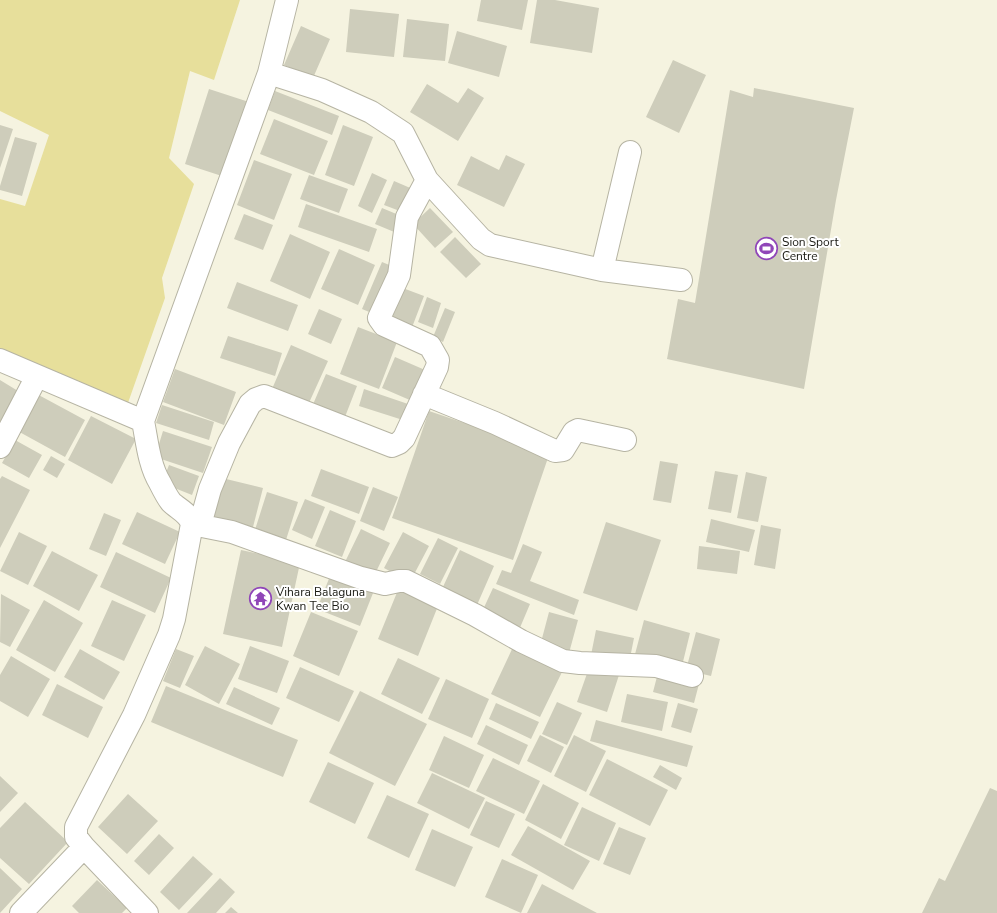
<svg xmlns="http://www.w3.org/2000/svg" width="997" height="913" font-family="'Nunito Sans',sans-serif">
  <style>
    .green { fill: #e7df9b }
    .building { fill: #cecdbb }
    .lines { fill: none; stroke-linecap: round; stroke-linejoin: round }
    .street-casing { stroke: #b6b4a3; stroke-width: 24 }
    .street { stroke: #fff; stroke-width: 22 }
    .labels { text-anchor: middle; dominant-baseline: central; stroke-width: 4; stroke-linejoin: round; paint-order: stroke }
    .poi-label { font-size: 12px; fill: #1a1a13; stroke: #fff; text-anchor: start }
  </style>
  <rect width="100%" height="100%" fill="#f5f3e0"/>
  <path class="green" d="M 0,0 L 240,0 L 214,80 L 190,71 L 169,158 L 194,184 L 162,278 L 165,298 L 123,417 L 0,365 L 0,199 L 25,206 L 49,135 L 0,111 Z"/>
  <path class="building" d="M 481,0 L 528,0 L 522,30 L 477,21 Z
    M 537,0 L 555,0 L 599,8 L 592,53 L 530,43 Z
    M 350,9 L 399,14 L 394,57 L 346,52 Z
    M 407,19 L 449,24 L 445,61 L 403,57 Z
    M 301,26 L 330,39 L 313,78 L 284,65 Z
    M 457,31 L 507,46 L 499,77 L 448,63 Z
    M 673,60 L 706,75 L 679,133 L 646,117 Z
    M 427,84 L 458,103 L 468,88 L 484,98 L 458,141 L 410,112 Z
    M 754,88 L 854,108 L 836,200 L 804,389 L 667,359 L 678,299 L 695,303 L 730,90 L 753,97 Z
    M 209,89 L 252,103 L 228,178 L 185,164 Z
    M 275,91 L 339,116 L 332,135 L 268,110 Z
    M 274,119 L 328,141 L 314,175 L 260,154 Z
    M 0,125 L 13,129 L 0,168 Z
    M 343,125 L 373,137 L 354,186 L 325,175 Z
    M 15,137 L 37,143 L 22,196 L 0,190 L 0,186 Z
    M 506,155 L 525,164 L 504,207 L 457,185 L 471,156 L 499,170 Z
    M 254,160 L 292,174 L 274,220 L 237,205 Z
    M 372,173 L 387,180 L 372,213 L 358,206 Z
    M 309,175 L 348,189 L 339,213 L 300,199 Z
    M 394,181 L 415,190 L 405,213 L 384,205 Z
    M 306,204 L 377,229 L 369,252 L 298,227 Z
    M 382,208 L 406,218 L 399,234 L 375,224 Z
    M 430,208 L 453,232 L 435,248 L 413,224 Z
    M 244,214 L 273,225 L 263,250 L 234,239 Z
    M 290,234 L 330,252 L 310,299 L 270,281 Z
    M 455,237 L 481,264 L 466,278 L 440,252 Z
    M 339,249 L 375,265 L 358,305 L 321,289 Z
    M 382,262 L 399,269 L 379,316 L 362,309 Z
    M 237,282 L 298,305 L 288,331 L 227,308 Z
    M 400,287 L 424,296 L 411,330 L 387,320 Z
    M 427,297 L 441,303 L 433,328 L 418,322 Z
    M 445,308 L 455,312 L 443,342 L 433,337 Z
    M 319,309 L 342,319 L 331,344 L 308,334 Z
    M 358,327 L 397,342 L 379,389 L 340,374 Z
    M 228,336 L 282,353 L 275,376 L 220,358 Z
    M 291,345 L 328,361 L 308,405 L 272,389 Z
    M 395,357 L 432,373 L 419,404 L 382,388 Z
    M 175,369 L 236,392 L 224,425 L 163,402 Z
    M 326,374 L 357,386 L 343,422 L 311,409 Z
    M 0,380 L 18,391 L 0,423 Z
    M 364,389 L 411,405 L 406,421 L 359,406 Z
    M 35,393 L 85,420 L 65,457 L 14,429 Z
    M 162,405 L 214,422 L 209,440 L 156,423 Z
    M 429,411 L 550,452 L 513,560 L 392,518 Z
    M 91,416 L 136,439 L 112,484 L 68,460 Z
    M 163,431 L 212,447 L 203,473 L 155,457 Z
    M 15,440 L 42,455 L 29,478 L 2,463 Z
    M 51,456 L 65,464 L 57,478 L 43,470 Z
    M 660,461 L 678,464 L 671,503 L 653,500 Z
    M 169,465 L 199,476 L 192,495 L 162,483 Z
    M 321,469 L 369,487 L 359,514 L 311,496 Z
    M 715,471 L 738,475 L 731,513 L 708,509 Z
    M 746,472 L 767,477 L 758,522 L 737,518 Z
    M 2,476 L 30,490 L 0,548 L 0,479 Z
    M 222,478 L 263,488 L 252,531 L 211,520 Z
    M 373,487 L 398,497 L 384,531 L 360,521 Z
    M 267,492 L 298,502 L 285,543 L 254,533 Z
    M 305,499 L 325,507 L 312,539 L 292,530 Z
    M 330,510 L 356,521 L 342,557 L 315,546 Z
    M 137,512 L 180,532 L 165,564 L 122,544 Z
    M 104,513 L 121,520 L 106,556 L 89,549 Z
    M 711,519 L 755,530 L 749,552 L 706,542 Z
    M 606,522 L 661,540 L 637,611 L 583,593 Z
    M 761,525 L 781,529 L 775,569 L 754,565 Z
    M 361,529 L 390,543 L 374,576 L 345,562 Z
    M 19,532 L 47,546 L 28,585 L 0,571 Z
    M 403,532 L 429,546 L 410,582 L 384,568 Z
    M 438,538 L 458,548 L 440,584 L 420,574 Z
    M 523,544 L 542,552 L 530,581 L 579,600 L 574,615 L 496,584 L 502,570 L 511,573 Z
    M 699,546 L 740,551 L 737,574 L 697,569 Z
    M 241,550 L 300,563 L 282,647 L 223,634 Z
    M 460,550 L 494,566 L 477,605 L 442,589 Z
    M 52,551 L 98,575 L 79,611 L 33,586 Z
    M 116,552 L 171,578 L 155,613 L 100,587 Z
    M 332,571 L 375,588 L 360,626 L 317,609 Z
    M 493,588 L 530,604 L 519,630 L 481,614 Z
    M 398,590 L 438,606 L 418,656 L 378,639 Z
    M 1,594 L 30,610 L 10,647 L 0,642 Z
    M 44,600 L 83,623 L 55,672 L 16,650 Z
    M 112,600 L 146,615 L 124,661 L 91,646 Z
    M 311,612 L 358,631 L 339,676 L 293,656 Z
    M 549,612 L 578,620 L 569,653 L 540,646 Z
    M 644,620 L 690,633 L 681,670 L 634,658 Z
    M 596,630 L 634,638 L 629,663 L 591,655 Z
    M 696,632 L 720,639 L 711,676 L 686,670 Z
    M 205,646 L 240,664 L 219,704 L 185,685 Z
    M 250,646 L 289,661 L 277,693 L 238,679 Z
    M 513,647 L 563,670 L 540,717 L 491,694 Z
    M 80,649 L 120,672 L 104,700 L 64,677 Z
    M 176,649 L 194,656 L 180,688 L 163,681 Z
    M 11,656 L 50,679 L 28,717 L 0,701 L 0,675 Z
    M 398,658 L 440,678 L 422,714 L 381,694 Z
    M 590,665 L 619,675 L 607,712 L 577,702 Z
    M 300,667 L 354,691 L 339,722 L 286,698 Z
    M 659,669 L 700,680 L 694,703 L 653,692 Z
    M 446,679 L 489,699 L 472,738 L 428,719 Z
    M 57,684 L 103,707 L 88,738 L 42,715 Z
    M 166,686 L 298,740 L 283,777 L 151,722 Z
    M 234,687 L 280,708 L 272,725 L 226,704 Z
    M 360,691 L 427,724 L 395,786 L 329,753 Z
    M 627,694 L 668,702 L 662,731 L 621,722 Z
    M 557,702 L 582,713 L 567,745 L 542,734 Z
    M 496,703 L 539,722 L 531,739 L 489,719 Z
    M 678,703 L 698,709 L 691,733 L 671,727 Z
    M 596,720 L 693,746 L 687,767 L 590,741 Z
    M 486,725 L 528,745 L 519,765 L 477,744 Z
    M 540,735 L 564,747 L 551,773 L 527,761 Z
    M 574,735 L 606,751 L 586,792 L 554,776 Z
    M 444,736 L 484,755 L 469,788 L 429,770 Z
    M 493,758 L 540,781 L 524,814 L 476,791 Z
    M 607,759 L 668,790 L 650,826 L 589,795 Z
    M 328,762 L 374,783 L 355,824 L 309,802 Z
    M 660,765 L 682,778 L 676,790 L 653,777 Z
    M 432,773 L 485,798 L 469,829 L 417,803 Z
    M 0,776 L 18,793 L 0,812 Z
    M 543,784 L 579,803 L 561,839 L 525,820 Z
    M 990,788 L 997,791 L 997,913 L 922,913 L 939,878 L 945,881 Z
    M 128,794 L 158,821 L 127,854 L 98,827 Z
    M 387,795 L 429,814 L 409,858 L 367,838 Z
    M 486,801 L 515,814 L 499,848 L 470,835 Z
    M 25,802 L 68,842 L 29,884 L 0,858 L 0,828 Z
    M 582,807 L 616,823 L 599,861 L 564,845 Z
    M 528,826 L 590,861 L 573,890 L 511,855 Z
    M 619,827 L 646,838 L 630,875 L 603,864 Z
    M 432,829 L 473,847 L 455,887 L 415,870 Z
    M 159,834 L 174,848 L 149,875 L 134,861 Z
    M 193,856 L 213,874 L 179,910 L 160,892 Z
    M 502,859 L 538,875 L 521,913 L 485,897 Z
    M 0,868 L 22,889 L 0,913 Z
    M 220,878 L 235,892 L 216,913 L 187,913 Z
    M 97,880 L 127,908 L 122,913 L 79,913 L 72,906 Z
    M 542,884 L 597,913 L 527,913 Z
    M 231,907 L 238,913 L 225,913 Z"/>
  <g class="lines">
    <defs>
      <path id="street" d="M 269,73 L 322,90 L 371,112 L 403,133 L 427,180 L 481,239 L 490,245 L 602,270 L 681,280
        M 602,270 L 630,152
        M 0,360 L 143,421
        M 424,394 L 495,423 L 555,451 L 563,450 L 574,432 L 578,430 L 625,440
        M 0,447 L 37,376
        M 192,524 L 232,532 L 361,578 L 385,584 L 399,581 L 406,581 L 475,615 L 521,641 L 563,661 L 580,663 L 656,666 L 692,676
        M 200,525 L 210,489 L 229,443 L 250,404 L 256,399 L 264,396 L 392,446 L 399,443 L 404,438 L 437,367 L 438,360 L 430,346 L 384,325 L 379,318 L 399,275 L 407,217 L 427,180
        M 84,847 L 76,837 L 76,827 L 134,715 L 169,635 L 174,619 L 192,524 C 189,513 178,509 171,502 C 167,497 163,489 160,483 C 149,465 147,441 143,421 L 269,73 L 287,0
        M 21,913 L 84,847 L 147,913"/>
    </defs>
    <use href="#street" class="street-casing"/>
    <use href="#street" class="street"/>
  </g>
  <defs>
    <symbol id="stadium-ring" viewBox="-11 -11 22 22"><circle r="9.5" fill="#fff" stroke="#9046b8" stroke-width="1.5"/><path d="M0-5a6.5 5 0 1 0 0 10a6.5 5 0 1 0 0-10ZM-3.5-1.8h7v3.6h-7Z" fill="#9046b8"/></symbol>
    <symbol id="temple-ring" viewBox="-11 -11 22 22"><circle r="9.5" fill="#fff" stroke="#9046b8" stroke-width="1.5"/><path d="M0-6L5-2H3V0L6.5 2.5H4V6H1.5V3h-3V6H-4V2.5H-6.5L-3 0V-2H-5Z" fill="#9046b8"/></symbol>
  </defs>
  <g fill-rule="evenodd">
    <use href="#stadium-ring" x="754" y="236" width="25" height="25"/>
    <use href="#temple-ring" x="248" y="586" width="25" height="25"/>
  </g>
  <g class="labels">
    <g class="poi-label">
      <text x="782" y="242">Sion Sport<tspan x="782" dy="14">Centre</tspan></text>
      <text x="276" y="592">Vihara Balaguna<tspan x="276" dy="14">Kwan Tee Bio</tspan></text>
    </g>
  </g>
</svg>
